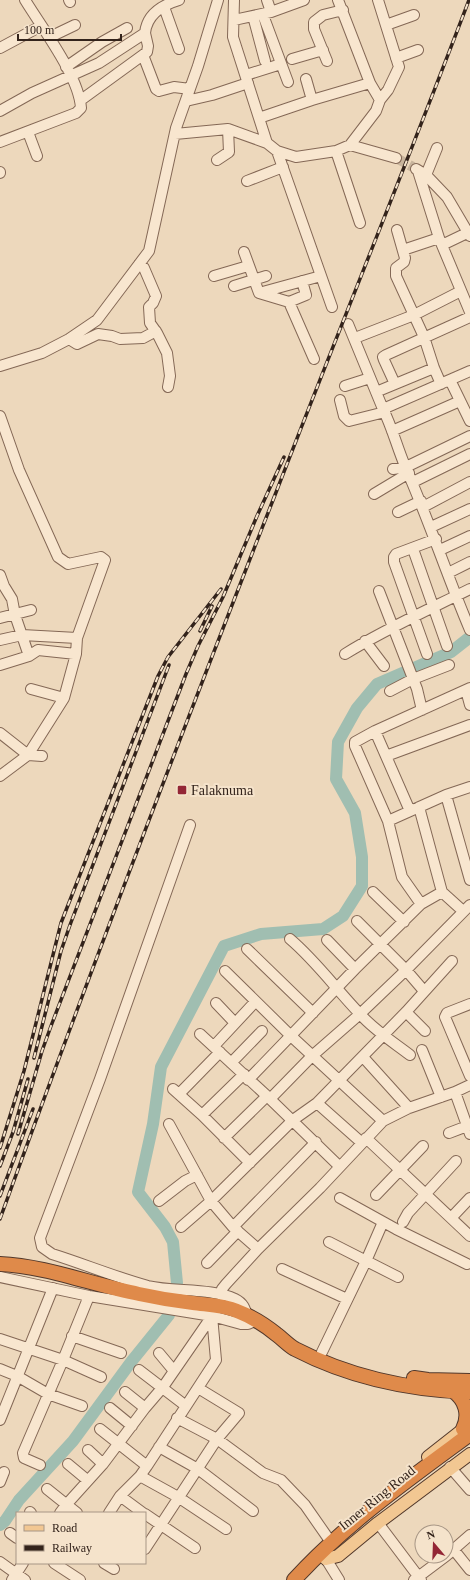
<svg xmlns="http://www.w3.org/2000/svg" width="470" height="1580" font-family="Georgia,serif">
  <style>
    .lines { fill: none; stroke-linecap: round; stroke-linejoin: round }
    .river { stroke: #a0beb1; stroke-width: 12 }
    .minor-tunnel { stroke: #c8b49c; stroke-width: 10; stroke-dasharray: 10 5; stroke-linecap: butt }
    .minor-casing { stroke: #846856; stroke-width: 12 }
    .major-casing { stroke: #52382b; stroke-width: 14 }
    .highway-casing { stroke: #52382b; stroke-width: 16 }
    .minor { stroke: #f8e6cf; stroke-width: 10 }
    .major { stroke: #f2c792; stroke-width: 12 }
    .highway { stroke: #df8a4a; stroke-width: 14 }
    .rail-casing { stroke: #33231b; stroke-width: 3.5 }
    .rail { stroke: #f5e3cb; stroke-width: 2; stroke-dasharray: 6; stroke-linecap: butt }
    .poi-dot { fill: #932635; stroke: #f5e3cb; stroke-width: 1.5 }
    .labels { text-anchor: middle; dominant-baseline: central; stroke-width: 4; stroke-linejoin: round; paint-order: stroke }
    .poi-label { font-size: 14px; fill: #33231b; stroke: #f5e3cb; text-anchor: start }
    .street-label { font-size: 14px; fill: #33231b; stroke: #f5e3cb }
  </style>
  <rect width="100%" height="100%" fill="#edd8bc"/>
  <g class="lines">
    <path class="river" d="M 177,1283 L 173,1242 L 165,1227 L 138,1192 L 153,1124 L 161,1067 L 224,946 L 261,934 L 323,929 L 343,916 L 362,886 L 362,857 L 355,813 L 336,779 L 338,742 L 357,708 L 377,684 L 451,652 L 470,637
      M 0,1525 L 5,1521 L 19,1500 L 73,1441 L 131,1362 L 169,1315"/>
    <path class="minor-tunnel" d="M 396,158 L 413,167"/>
    <defs>
      <path id="minor" d="M 69,0 L 70,2
        M 234,0 L 233,37 L 267,143
        M 267,0 L 271,12
        M 338,0 L 370,83 L 380,100
        M 164,7 L 179,49
        M 263,15 L 288,82
        M 253,16 L 265,61
        M 234,20 L 271,12 L 304,0
        M 386,25 L 414,15
        M 50,37 L 75,25
        M 0,48 L 41,26
        M 143,55 L 156,89 L 159,91 L 174,87 L 190,89
        M 396,58 L 418,50
        M 292,59 L 323,50
        M 327,61 L 314,29 L 314,22 L 323,15 L 343,10
        M 66,67 L 102,42 L 127,28
        M 246,75 L 281,64
        M 306,79 L 312,100
        M 81,100 L 147,52 L 148,46 L 145,33
        M 186,101 L 212,95 L 248,83
        M 0,111 L 32,93 L 99,63 L 145,33 C 147,14 162,5 179,0
        M 259,118 L 312,100 L 370,83
        M 28,132 L 37,156
        M 175,134 L 228,129 L 267,143 L 277,151 L 296,157 L 336,151 L 350,145 L 376,111 L 380,100 L 388,90 L 399,67 L 378,0
        M 0,142 L 76,113 L 81,108 C 79,76 42,28 25,0
        M 350,145 L 396,158
        M 277,151 L 332,307
        M 336,151 L 360,223
        M 217,160 L 229,152 L 228,129
        M 416,169 L 426,175 L 447,197 L 470,236
        M 418,171 L 439,238 L 470,312
        M 0,172 L 0,173
        M 426,175 L 437,148
        M 247,181 L 283,167
        M 397,230 L 405,258 L 404,262 L 396,268 L 396,276 L 424,337 L 434,368 L 441,384
        M 442,245 L 467,233
        M 403,250 L 439,238
        M 244,252 L 259,293 L 289,302
        M 139,264 L 144,268 L 156,296 L 153,303 L 149,307 L 150,323 L 157,333 L 167,353 L 170,376 L 168,387
        M 214,276 L 248,266
        M 302,281 L 306,295 L 289,302 L 314,359
        M 234,286 L 266,276
        M 259,293 L 321,276
        M 348,324 L 383,409 L 470,371
        M 355,338 L 414,315 L 461,291
        M 69,339 L 77,344 L 98,334 L 112,336 L 120,339 L 143,338 L 156,331
        M 0,366 L 42,353 L 69,339 L 97,320 L 149,251 L 176,128 L 198,66 L 218,0
        M 450,380 L 470,421
        M 395,384 L 384,360 L 383,357 L 386,355 L 470,317
        M 345,386 L 370,378
        M 376,392 L 434,368
        M 340,400 L 344,416 L 349,421 L 385,412
        M 383,409 C 392,427 397,447 405,466 C 429,520 447,576 470,630
        M 0,416 L 19,470 L 58,557 L 68,564 L 101,557 L 105,560 L 77,638 L 76,654 L 64,698 L 28,755 L 0,776
        M 392,431 L 460,401
        M 393,469 L 406,467 L 470,436
        M 413,482 L 470,454
        M 374,494 L 409,473
        M 423,507 L 470,482
        M 398,512 L 421,501
        M 431,527 L 470,509
        M 413,549 L 447,646
        M 440,550 L 470,536
        M 448,573 L 470,562
        M 0,575 L 4,586 L 12,599 L 15,615 L 29,656
        M 379,591 L 417,689 L 422,710
        M 0,618 L 31,610
        M 0,640 L 22,635 L 77,638
        M 365,641 L 384,666
        M 345,654 C 385,629 428,610 470,589
        M 427,654 L 394,562 L 394,557 L 396,554 L 436,539
        M 0,665 L 29,656 L 38,650 L 76,654
        M 31,689 L 64,698
        M 466,690 L 470,705
        M 390,691 L 413,679 L 449,665
        M 375,731 L 410,811
        M 0,733 L 28,755 L 42,756
        M 386,756 L 470,725
        M 446,795 L 470,880
        M 419,807 L 442,892 L 463,911
        M 388,821 L 446,795 L 470,787
        M 190,825 L 100,1079 L 40,1238 L 42,1247 L 52,1254 C 84,1264 115,1277 148,1286 C 174,1292 212,1288 235,1299 C 243,1303 245,1308 247,1316
        M 373,892 L 404,922
        M 421,904 L 402,877 L 388,821 L 355,746 L 355,742 L 375,731 L 470,688
        M 357,921 L 406,970 L 424,991
        M 290,939 C 316,961 336,989 360,1014 C 374,1030 393,1042 410,1055
        M 327,940 L 355,969
        M 247,949 L 313,1013
        M 225,971 L 291,1036 L 383,1121
        M 216,1003 L 235,1023
        M 470,1004 L 447,1013 L 445,1017 L 470,1076
        M 406,1012 L 425,1031
        M 200,1034 L 267,1096 L 339,1166
        M 214,1046 L 255,1002
        M 422,1050 L 441,1097
        M 363,1057 L 409,1108
        M 231,1063 L 262,1031
        M 248,1080 L 355,969 L 421,904 L 442,892
        M 173,1089 L 202,1115 L 250,1163
        M 455,1092 L 470,1134
        M 179,1094 L 220,1052
        M 270,1099 L 312,1056 L 360,1014 L 406,970 L 470,905
        M 317,1103 L 362,1143
        M 202,1115 L 244,1074
        M 169,1124 L 211,1201 L 233,1227 L 258,1249
        M 449,1133 L 470,1125
        M 224,1138 L 267,1096
        M 366,1138 L 470,1236
        M 376,1195 L 423,1146
        M 340,1198 L 396,1229 L 467,1264
        M 159,1201 L 185,1181 L 197,1175
        M 451,1218 L 470,1198
        M 403,1222 L 408,1213 L 456,1161
        M 181,1227 L 211,1201 L 293,1120 L 317,1103 L 406,1012 L 452,961
        M 233,1227 L 316,1142
        M 329,1242 L 398,1277
        M 207,1263 L 238,1231
        M 282,1269 L 347,1299
        M 0,1277 L 89,1296 L 212,1316 L 241,1324 L 248,1324 L 255,1321
        M 221,1295 L 222,1289 L 226,1284 L 258,1249 L 320,1188 L 383,1121 L 409,1108 L 455,1092 L 470,1085
        M 72,1336 L 121,1353
        M 0,1339 L 63,1360 L 101,1377
        M 322,1352 L 366,1261 L 383,1222
        M 159,1353 L 174,1371
        M 0,1369 L 17,1376 L 48,1394 L 82,1406
        M 139,1370 L 186,1406
        M 125,1392 L 145,1408
        M 110,1408 L 132,1426
        M 177,1418 L 217,1439 L 263,1473 L 281,1480 L 305,1505 L 328,1538
        M 0,1420 L 53,1288
        M 100,1429 L 147,1466
        M 159,1447 L 198,1469 L 253,1511
        M 88,1450 L 103,1464
        M 68,1464 L 86,1479 L 90,1478
        M 40,1465 L 24,1458 L 23,1453 L 63,1360 L 89,1296
        M 450,1467 L 470,1490
        M 140,1476 L 178,1497 L 226,1529
        M 0,1482 L 4,1472
        M 47,1489 L 77,1513
        M 120,1496 L 143,1513
        M 30,1512 L 31,1513
        M 60,1513 L 66,1505 L 103,1464 L 145,1408 L 163,1387 L 212,1316
        M 109,1513 L 120,1496 L 140,1476 L 147,1466 L 216,1360 L 212,1316
        M 145,1514 L 195,1548
        M 378,1523 L 421,1580
        M 10,1533 L 17,1538
        M 145,1549 L 217,1439 L 239,1413 L 198,1388
        M 454,1550 L 470,1570
        M 446,1556 L 470,1535
        M 326,1559 L 339,1580
        M 0,1562 L 25,1580
        M 54,1563 L 80,1580
        M 104,1563 L 114,1569
        M 12,1580 L 23,1563
        M 414,1580 L 446,1556"/>
      <path id="major" d="M 428,1457 L 470,1424
        M 326,1559 L 338,1556 L 378,1523 L 470,1454"/>
      <path id="highway" d="M 0,1264 C 46,1266 93,1285 139,1294 C 157,1298 175,1301 193,1303 C 207,1305 223,1305 237,1311 C 250,1316 265,1325 276,1334 C 283,1339 288,1345 295,1349 C 349,1377 410,1390 470,1392
        M 414,1378 L 428,1380 L 470,1381
        M 453,1391 C 466,1400 470,1415 463,1429
        M 294,1580 C 345,1524 409,1479 470,1434"/>
    </defs>
    <use href="#minor" class="minor-casing"/>
    <use href="#major" class="major-casing"/>
    <use href="#highway" class="highway-casing"/>
    <use href="#minor" class="minor"/>
    <use href="#major" class="major"/>
    <use href="#highway" class="highway"/>
    <defs>
      <path id="rail" d="M 200,631 L 212,606
        M 34,1058 L 61,951 L 70,925 L 169,665
        M 18,1134 L 42,1051 L 51,1026 L 186,674 L 198,646 L 223,597 L 257,516 L 284,457
        M 0,1148 L 24,1071 L 61,923 L 158,676 L 168,657 L 221,589
        M 0,1166 L 13,1132 L 28,1079
        M 0,1196 L 33,1109
        M 0,1219 C 88,976 181,735 275,495 C 339,329 406,166 469,0"/>
    </defs>
    <use href="#rail" class="rail-casing"/>
    <use href="#rail" class="rail"/>
  </g>
  <rect class="poi-dot" x="177" y="785" width="10" height="10" rx="2"/>
  <g class="labels">
    <g class="poi-label">
      <text x="191" y="790">Falaknuma</text>
    </g>
    <g class="street-label">
      <text transform="translate(377 1498) rotate(-39)">Inner Ring Road</text>
    </g>
  </g>
  <rect x="16" y="1512" width="130" height="52" fill="#f5e3cb" stroke="#a79685"/>
  <rect x="24" y="1525" width="20" height="6" fill="#f2c792" stroke="#a79685"/>
  <text x="52" y="1532" font-size="12" fill="#33231b">Road</text>
  <rect x="24" y="1545" width="20" height="6" fill="#33231b" stroke="#a79685"/>
  <text x="52" y="1552" font-size="12" fill="#33231b">Railway</text>
  <g transform="translate(434 1544) rotate(341)"><circle r="19" fill="#f5e3cb" stroke="#a79685"/>
  <path d="M0-3L7 15L0 10L-7 15Z" fill="#932635"/>
  <text y="-6" font-size="11" font-weight="bold" text-anchor="middle" fill="#33231b">N</text>
  </g>
  <path d="M18 34v6h103v-6" fill="none" stroke="#33231b" stroke-width="2"/>
  <text x="24" y="34" font-size="12" fill="#33231b" stroke="#f5e3cb" stroke-width="3" paint-order="stroke">100 m</text>
</svg>
